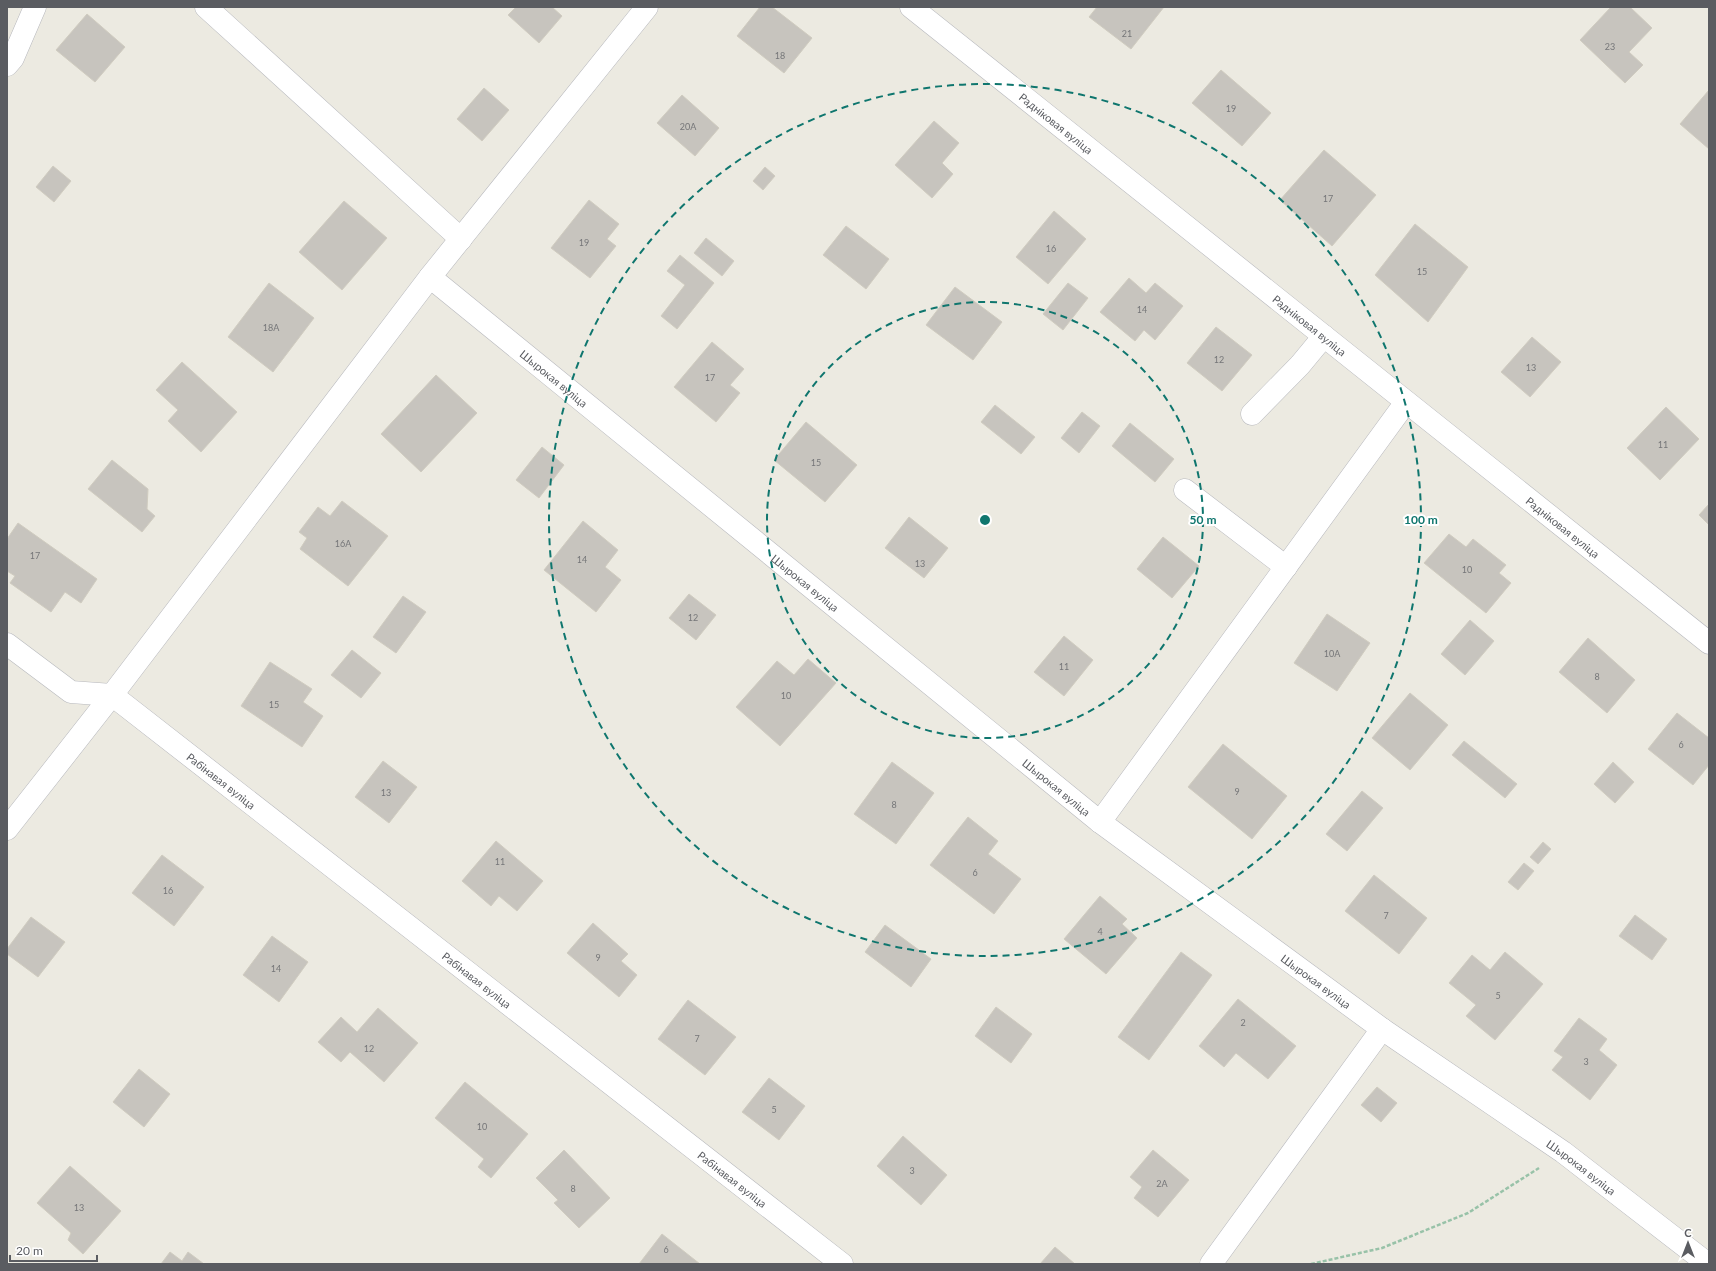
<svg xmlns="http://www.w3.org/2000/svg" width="1716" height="1271" font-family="Lato,sans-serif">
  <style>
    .building { fill: #c7c4be; stroke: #d0ccc0 }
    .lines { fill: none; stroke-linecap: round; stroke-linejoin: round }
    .minor-casing { stroke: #b7b8bd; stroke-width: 23 }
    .path { stroke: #98c2a8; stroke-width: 2.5; stroke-dasharray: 4 2; stroke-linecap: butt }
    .minor { stroke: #fff; stroke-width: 22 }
    .ring { fill: none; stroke: #0f766e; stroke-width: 2; stroke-dasharray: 7 5 }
    .labels { text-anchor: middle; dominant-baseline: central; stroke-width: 4; stroke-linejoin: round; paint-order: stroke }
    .number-label { font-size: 9px; fill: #757678 }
    .street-label { font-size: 11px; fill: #5a5c61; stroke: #fff }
    .centre { fill: #0f766e; stroke: #fff; stroke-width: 2 }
    .ring-label { font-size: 12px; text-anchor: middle; font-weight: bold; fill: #0f766e; stroke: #fff; stroke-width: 4; stroke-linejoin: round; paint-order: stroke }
  </style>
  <rect width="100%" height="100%" fill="#eceae1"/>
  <path class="building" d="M 516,7 L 552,7 L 562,16 L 539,43 L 508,15 Z
    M 760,7 L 772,7 L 812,38 L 784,73 L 737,36 Z
    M 1097,7 L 1164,7 L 1131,49 L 1089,17 Z
    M 1611,7 L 1630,7 L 1652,28 L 1629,52 L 1643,65 L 1625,83 L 1580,40 Z
    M 87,14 L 125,47 L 95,82 L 56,50 Z
    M 1221,70 L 1271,113 L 1242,146 L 1192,103 Z
    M 484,88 L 509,110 L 482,141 L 457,119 Z
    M 1709,90 L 1709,149 L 1680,124 Z
    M 682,95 L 719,128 L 695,156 L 657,123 Z
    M 934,121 L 959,143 L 942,163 L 953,174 L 932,198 L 895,165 Z
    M 1324,150 L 1376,195 L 1332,246 L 1280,200 Z
    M 53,166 L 71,181 L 54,202 L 36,187 Z
    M 765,167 L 775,176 L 763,190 L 753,181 Z
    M 589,200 L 619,224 L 607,239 L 616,246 L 590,278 L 551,248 Z
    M 344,201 L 387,238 L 342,290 L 299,252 Z
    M 1054,211 L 1086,239 L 1048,284 L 1016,257 Z
    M 1415,224 L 1468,267 L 1428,322 L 1375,275 Z
    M 846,226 L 889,259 L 866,289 L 823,255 Z
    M 706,238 L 734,261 L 722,276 L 694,253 Z
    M 680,255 L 714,283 L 677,329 L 661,316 L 685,285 L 667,271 Z
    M 1129,278 L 1146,293 L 1155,283 L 1183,306 L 1155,340 L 1144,330 L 1135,341 L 1100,312 Z
    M 269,283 L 314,318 L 273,372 L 228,337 Z
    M 1068,283 L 1088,298 L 1063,330 L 1043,314 Z
    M 955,287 L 1002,322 L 973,360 L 926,325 Z
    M 1216,327 L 1252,355 L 1222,391 L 1187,363 Z
    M 1532,337 L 1561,362 L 1530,397 L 1501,372 Z
    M 712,342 L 744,369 L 730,385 L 740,393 L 716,422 L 674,387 Z
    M 182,362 L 237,412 L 201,452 L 168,421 L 178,410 L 156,390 Z
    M 436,375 L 477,413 L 421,472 L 381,434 Z
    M 995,405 L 1035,437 L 1021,454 L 981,422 Z
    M 1666,407 L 1699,439 L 1660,480 L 1627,448 Z
    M 1082,412 L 1100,426 L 1079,453 L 1061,438 Z
    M 806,422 L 857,465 L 825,502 L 774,460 Z
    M 1130,423 L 1174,459 L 1155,482 L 1112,446 Z
    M 542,447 L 564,465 L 539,498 L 516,480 Z
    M 112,460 L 148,489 L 147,509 L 155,516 L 142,532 L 88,489 Z
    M 342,501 L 388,536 L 348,586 L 300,549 L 307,538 L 299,532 L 318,507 L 330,516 Z
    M 1709,504 L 1709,525 L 1699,515 Z
    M 909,517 L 948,548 L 924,578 L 885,548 Z
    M 583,521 L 618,550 L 605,567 L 621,580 L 596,612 L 544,570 Z
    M 18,523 L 97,579 L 81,603 L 65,592 L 51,612 L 10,583 L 15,576 L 7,571 L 7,539 Z
    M 1449,534 L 1466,547 L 1473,539 L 1506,565 L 1499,573 L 1511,583 L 1486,613 L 1424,563 Z
    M 1163,537 L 1199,566 L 1172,598 L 1137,569 Z
    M 689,594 L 716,615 L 696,640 L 669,618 Z
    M 403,596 L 426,612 L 396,653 L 373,637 Z
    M 1327,614 L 1370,643 L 1337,691 L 1294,663 Z
    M 1470,620 L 1494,641 L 1465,675 L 1441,654 Z
    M 1064,636 L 1093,660 L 1064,696 L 1034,672 Z
    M 1588,638 L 1635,680 L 1607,713 L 1559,672 Z
    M 352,650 L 381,673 L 361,698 L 331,675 Z
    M 808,659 L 836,683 L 780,746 L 736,707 L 777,661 L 794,675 Z
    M 270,662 L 312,689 L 303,702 L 323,716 L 302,747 L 241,706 Z
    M 1410,693 L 1448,725 L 1410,770 L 1372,738 Z
    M 1677,713 L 1709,738 L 1709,765 L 1693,785 L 1648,749 Z
    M 1464,741 L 1517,784 L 1505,798 L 1452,755 Z
    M 1223,744 L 1287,796 L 1252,839 L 1188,787 Z
    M 383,761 L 417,787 L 389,823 L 355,797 Z
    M 892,762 L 934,793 L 896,844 L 854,814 Z
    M 1613,762 L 1634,782 L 1615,803 L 1594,784 Z
    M 1362,791 L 1383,808 L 1347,851 L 1326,834 Z
    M 968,817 L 998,841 L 988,854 L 1021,879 L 994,914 L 930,865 Z
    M 496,841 L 543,881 L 517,911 L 499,896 L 491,906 L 462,881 Z
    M 1543,842 L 1551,849 L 1538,864 L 1530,857 Z
    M 162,855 L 204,887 L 174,926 L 132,893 Z
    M 1524,863 L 1534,871 L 1518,890 L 1508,882 Z
    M 1374,875 L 1427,918 L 1399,954 L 1345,911 Z
    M 1100,896 L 1127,919 L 1122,924 L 1137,938 L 1106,974 L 1064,939 Z
    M 1635,915 L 1667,939 L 1652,960 L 1619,936 Z
    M 31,917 L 65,942 L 38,977 L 7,954 L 7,949 Z
    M 593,923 L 628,954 L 621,961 L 637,975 L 619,997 L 567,953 Z
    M 885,925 L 931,959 L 911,987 L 865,952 Z
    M 272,936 L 308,962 L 279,1002 L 243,975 Z
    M 1181,952 L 1212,975 L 1149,1060 L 1118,1037 Z
    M 1505,952 L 1543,984 L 1495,1040 L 1466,1016 L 1476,1005 L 1449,983 L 1472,955 L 1490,970 Z
    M 1238,999 L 1296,1046 L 1268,1079 L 1236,1053 L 1224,1067 L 1199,1046 Z
    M 688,1000 L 736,1037 L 705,1075 L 658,1039 Z
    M 996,1007 L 1032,1034 L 1011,1063 L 975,1036 Z
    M 378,1008 L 418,1043 L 384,1082 L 350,1052 L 341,1062 L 318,1042 L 341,1017 L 357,1032 Z
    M 1579,1018 L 1607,1039 L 1599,1050 L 1617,1065 L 1590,1100 L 1552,1070 L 1563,1057 L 1554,1051 Z
    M 139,1069 L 170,1094 L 144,1127 L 113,1102 Z
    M 769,1078 L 805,1106 L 779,1140 L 742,1112 Z
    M 465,1082 L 528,1134 L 491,1178 L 478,1167 L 484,1159 L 435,1118 Z
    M 1377,1087 L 1397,1103 L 1381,1122 L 1361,1105 Z
    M 903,1136 L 947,1175 L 921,1205 L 877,1166 Z
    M 564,1150 L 610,1198 L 579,1228 L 554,1203 L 558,1200 L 536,1178 Z
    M 1153,1150 L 1189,1180 L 1158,1217 L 1134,1198 L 1142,1187 L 1130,1177 Z
    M 70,1166 L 121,1211 L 83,1254 L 68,1240 L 71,1233 L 37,1203 Z
    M 662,1234 L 700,1264 L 639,1264 Z
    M 1055,1247 L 1075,1264 L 1040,1264 Z
    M 170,1252 L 182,1261 L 188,1252 L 204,1264 L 161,1264 Z"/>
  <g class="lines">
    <defs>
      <g id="minor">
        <path d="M 206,7 L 461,239"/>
        <path id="s1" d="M 911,7 L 1709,643"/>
        <path d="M 7,65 L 13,58 L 35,7"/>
        <path id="s2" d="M 430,277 L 1100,822 L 1382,1029 L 1563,1152 L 1708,1264"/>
        <path d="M 1252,414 L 1300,365 L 1324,336"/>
        <path d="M 1185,490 L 1286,567"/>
        <path id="s3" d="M 7,644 L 71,692 L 112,695 L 842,1264"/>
        <path d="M 1100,822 L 1406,402"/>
        <path d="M 7,829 L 112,695 L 430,277 L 647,7"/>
        <path d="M 1211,1264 L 1382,1029"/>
      </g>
    </defs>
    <use href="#minor" class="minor-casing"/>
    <path class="path" d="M 1311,1264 L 1382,1248 L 1468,1213 L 1539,1168"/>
    <use href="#minor" class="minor"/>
  </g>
  <g class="ring">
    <circle cx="985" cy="520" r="218"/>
    <circle cx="985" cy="520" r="436"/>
  </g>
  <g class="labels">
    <g class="number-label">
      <text x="1127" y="33">21</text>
      <text x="1610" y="46">23</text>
      <text x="780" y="55">18</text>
      <text x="1231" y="108">19</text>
      <text x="688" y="126">20А</text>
      <text x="1328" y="198">17</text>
      <text x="584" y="242">19</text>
      <text x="1051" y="248">16</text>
      <text x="1422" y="271">15</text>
      <text x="1142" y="309">14</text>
      <text x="271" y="327">18А</text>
      <text x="1219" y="359">12</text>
      <text x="1531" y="367">13</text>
      <text x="710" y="377">17</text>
      <text x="1663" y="444">11</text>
      <text x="816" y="462">15</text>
      <text x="343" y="543">16А</text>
      <text x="35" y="555">17</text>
      <text x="582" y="559">14</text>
      <text x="920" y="563">13</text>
      <text x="1467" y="569">10</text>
      <text x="693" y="617">12</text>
      <text x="1332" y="653">10А</text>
      <text x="1064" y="666">11</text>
      <text x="1597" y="676">8</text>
      <text x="786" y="695">10</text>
      <text x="274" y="704">15</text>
      <text x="1681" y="744">6</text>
      <text x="1237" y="791">9</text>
      <text x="386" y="792">13</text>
      <text x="894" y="804">8</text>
      <text x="500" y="861">11</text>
      <text x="975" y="872">6</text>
      <text x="168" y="890">16</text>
      <text x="1386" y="915">7</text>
      <text x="1100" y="931">4</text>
      <text x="598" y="957">9</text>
      <text x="276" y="968">14</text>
      <text x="1498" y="995">5</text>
      <text x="1243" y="1022">2</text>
      <text x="697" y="1038">7</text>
      <text x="369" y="1048">12</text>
      <text x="1586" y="1061">3</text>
      <text x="774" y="1109">5</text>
      <text x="482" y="1126">10</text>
      <text x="912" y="1170">3</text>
      <text x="1162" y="1183">2А</text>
      <text x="573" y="1188">8</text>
      <text x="79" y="1207">13</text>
      <text x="666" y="1249">6</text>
    </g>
    <g class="street-label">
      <text stroke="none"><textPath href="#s1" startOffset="186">Радніковая вуліца</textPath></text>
      <text stroke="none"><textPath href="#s1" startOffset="510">Радніковая вуліца</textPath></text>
      <text stroke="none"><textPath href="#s2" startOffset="160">Шырокая вуліца</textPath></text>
      <text stroke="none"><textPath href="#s1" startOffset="834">Радніковая вуліца</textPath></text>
      <text stroke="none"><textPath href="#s2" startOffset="484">Шырокая вуліца</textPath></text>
      <text stroke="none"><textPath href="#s3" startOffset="260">Рабінавая вуліца</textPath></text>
      <text stroke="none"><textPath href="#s2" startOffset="808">Шырокая вуліца</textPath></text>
      <text stroke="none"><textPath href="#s3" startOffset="584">Рабінавая вуліца</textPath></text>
      <text stroke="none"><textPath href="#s2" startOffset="1132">Шырокая вуліца</textPath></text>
      <text stroke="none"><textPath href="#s2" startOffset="1456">Шырокая вуліца</textPath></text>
      <text stroke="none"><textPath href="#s3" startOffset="908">Рабінавая вуліца</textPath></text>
    </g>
  </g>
  <circle cx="985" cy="520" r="6" class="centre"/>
  <g class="ring-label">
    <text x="1203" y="524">50 m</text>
    <text x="1421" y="524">100 m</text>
  </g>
  <rect width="1716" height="1271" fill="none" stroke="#5a5c61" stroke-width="16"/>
  <g transform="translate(1688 1243)" stroke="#ffffff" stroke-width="3" paint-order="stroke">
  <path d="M0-3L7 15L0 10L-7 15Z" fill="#5a5c61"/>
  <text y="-6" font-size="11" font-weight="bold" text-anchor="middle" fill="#5a5c61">С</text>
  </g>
  <path d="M10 1255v6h87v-6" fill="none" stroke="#5a5c61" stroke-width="2"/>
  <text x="16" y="1255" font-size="12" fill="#5a5c61" stroke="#ffffff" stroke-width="3" paint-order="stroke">20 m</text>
</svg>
